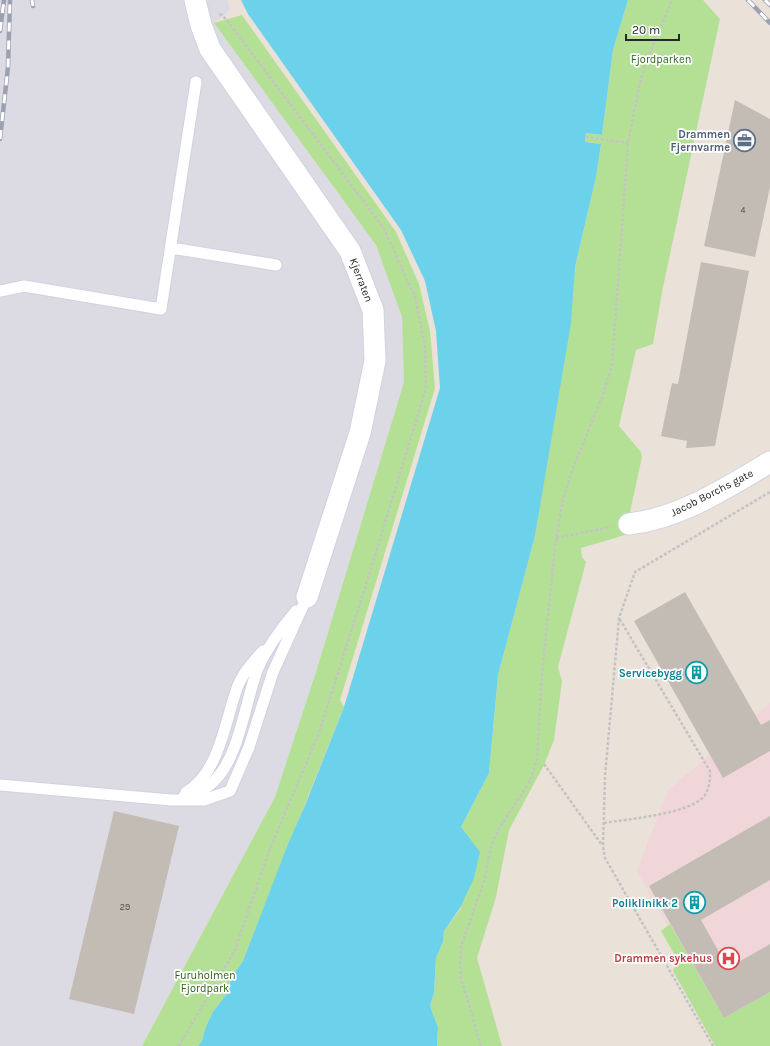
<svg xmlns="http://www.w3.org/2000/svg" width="770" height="1046" font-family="Karla,sans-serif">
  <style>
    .industrial { fill: #dcdae2 }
    .medical { fill: #f1d6d9 }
    .green { fill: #b4e095 }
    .water { fill: #6cd2ec }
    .building { fill: #c2bcb5 }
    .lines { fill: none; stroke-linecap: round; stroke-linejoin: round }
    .lane-casing { stroke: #ced3e1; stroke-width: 13 }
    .street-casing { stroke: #ced3e1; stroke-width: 23 }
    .path { stroke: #c3c3c3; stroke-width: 2.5; stroke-dasharray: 3 2; stroke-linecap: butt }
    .lane { stroke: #fff; stroke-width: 11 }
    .street { stroke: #fff; stroke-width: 21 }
    .rail-casing { stroke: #9ca1b2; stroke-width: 4.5 }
    .rail { stroke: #fff; stroke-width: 3; stroke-dasharray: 9; stroke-linecap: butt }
    .labels { text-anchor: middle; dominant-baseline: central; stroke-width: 3.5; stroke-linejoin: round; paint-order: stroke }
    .number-label { font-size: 9px; fill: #4e4c4a }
    .park-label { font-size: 11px; fill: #2e621a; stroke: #fff }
    .service-label { font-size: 11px; font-weight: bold; fill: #4e5e75; stroke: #fff; text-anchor: end }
    .street-label { font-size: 11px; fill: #272727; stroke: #fff }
    .culture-label { font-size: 11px; font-weight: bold; fill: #0d838f; stroke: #fff; text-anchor: end }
    .health-label { font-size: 11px; font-weight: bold; fill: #be3a42; stroke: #fff; text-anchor: end }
  </style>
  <rect width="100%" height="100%" fill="#eae1d9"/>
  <path class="industrial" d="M 0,0 L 228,0 L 230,10 L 214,23 L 376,245 L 402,317 L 404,382 L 316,672 L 275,797 L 142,1046 L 0,1046 Z"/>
  <path class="medical" d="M 770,703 L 770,1046 L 735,1046 L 637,871 L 668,790 Z"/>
  <path class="green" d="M 628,0 L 703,0 L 720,19 L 662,292 L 653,344 L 636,350 L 619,426 L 641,452 L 642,457 L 625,535 L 581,548 L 582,557 L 586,562 L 558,667 L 562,681 L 554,740 L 544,765 L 509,830 L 496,897 L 477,958 L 502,1046 L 437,1046 L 438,1027 L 430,1006 L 434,993 L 436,958 L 443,942 L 444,931 L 461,908 L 461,827 L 489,773 L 498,675 L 535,536 L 575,267 L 596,177 L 601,144 L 585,142 L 586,133 L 602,135 L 613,50 Z
    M 242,15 L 396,232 L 419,284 L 430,331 L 435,388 L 340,700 L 344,707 C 310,792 276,876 243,961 L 231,978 L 229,991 L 212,1013 L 205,1029 L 202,1041 L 198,1046 L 142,1046 L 275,797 L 316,672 L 404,382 L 402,317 L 376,245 L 214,23 Z
    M 670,924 L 724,1018 L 770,992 L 770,1046 L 715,1046 L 673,971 L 677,959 L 661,931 Z"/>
  <path class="water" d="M 241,0 L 628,0 L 613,50 L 602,135 L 586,133 L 585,142 L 601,144 L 596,177 L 575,267 L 571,323 L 535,536 L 498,675 L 489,773 L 461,827 L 480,852 L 474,878 L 460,908 L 444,931 L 443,942 L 436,958 L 434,993 L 430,1006 L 438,1027 L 437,1046 L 198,1046 L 202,1041 L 205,1029 L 212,1013 L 229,991 L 231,978 L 243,961 L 288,844 L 306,803 L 344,707 L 440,388 L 436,331 L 425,281 L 401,230 L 248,14 Z"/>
  <path class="building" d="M 735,100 L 770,119 L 770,187 L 755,257 L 704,246 Z
    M 701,262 L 749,271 L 715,446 L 686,448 L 687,441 L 661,436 L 672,383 L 678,384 Z
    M 685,592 L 761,725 L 770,720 L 770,751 L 723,778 L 634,621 Z
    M 114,811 L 179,826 L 134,1014 L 69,999 Z
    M 770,816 L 770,880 L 701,920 L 728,968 L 770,944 L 770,992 L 724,1018 L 649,886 Z"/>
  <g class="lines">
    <defs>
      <path id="lane" d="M 171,248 L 276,265
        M 0,291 L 24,286 L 161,309 L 196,82
        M 0,785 L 171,800 L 204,800 L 230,791 L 249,747 L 273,672 L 307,597
        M 186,792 C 218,775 225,723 236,691 C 241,675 252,663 263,651
        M 184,796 C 195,793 208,789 216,779 C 240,754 245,701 258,668 C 267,647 281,629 296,611"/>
      <path id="street" d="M 195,0 L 201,25 L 210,49 L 350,251 L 373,310 L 375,361 L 360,433 L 307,597
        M 629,524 C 681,518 726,488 770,462"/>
    </defs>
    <use href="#lane" class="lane-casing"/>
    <use href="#street" class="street-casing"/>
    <path class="path" d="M 586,137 L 628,143
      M 556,538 L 611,527
      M 544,764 L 602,845
      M 604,823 C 627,819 692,814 705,795 C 710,787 710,779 710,771 L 619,618
      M 179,1046 L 235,950 L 269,851 L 319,733 L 374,559 L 426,388 L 425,346 L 415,297 L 383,227 L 226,19 L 218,12
      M 481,1046 L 461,978 L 460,964 L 461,946 L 485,879 L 491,846 L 498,830 L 530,781 L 537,759 L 542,673 L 556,538 L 563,499 L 573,468 L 602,397 L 612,365 L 628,143 L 639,87 L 645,65 L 672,0
      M 713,1046 L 605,858 L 603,846 L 605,776 L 619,618 L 635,572 L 770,492"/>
    <use href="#lane" class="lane"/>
    <use href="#street" class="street"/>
    <defs>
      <path id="rail" d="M 32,0 L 33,6
        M 748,0 L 770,23
        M 765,0 L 770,5
        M 0,31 L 4,0
        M 0,139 L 8,67 L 10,0"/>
    </defs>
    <use href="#rail" class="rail-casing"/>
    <use href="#rail" class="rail"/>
  </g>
  <defs>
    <symbol id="office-ring" viewBox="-11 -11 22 22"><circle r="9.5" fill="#fff" stroke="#5c6f8a" stroke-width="1.5"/><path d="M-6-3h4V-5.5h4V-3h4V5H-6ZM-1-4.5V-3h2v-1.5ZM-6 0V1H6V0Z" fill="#5c6f8a"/></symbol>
    <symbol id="building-ring" viewBox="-11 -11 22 22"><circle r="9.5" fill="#fff" stroke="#0f9aa8" stroke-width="1.5"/><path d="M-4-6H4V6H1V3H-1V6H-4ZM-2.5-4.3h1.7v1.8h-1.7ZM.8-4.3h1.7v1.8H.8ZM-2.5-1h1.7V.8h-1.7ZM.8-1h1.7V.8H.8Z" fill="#0f9aa8"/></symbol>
    <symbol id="hospital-ring" viewBox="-11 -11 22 22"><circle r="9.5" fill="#fff" stroke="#e0444e" stroke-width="1.5"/><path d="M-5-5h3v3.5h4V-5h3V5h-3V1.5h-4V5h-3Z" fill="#e0444e"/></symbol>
  </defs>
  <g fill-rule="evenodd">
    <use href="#office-ring" x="732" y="128" width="25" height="25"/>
    <use href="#building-ring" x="684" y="660" width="25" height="25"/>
    <use href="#building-ring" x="682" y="890" width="25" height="25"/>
    <use href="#hospital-ring" x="716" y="946" width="25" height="25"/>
  </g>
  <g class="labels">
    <g class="number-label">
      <text x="743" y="210">4</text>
      <text x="125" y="907">29</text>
    </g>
    <g class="park-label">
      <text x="661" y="59">Fjordparken</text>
      <text x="205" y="975">Furuholmen<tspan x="205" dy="13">Fjordpark</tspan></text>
    </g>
    <g class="service-label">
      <text x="730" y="134">Drammen<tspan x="730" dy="13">Fjernvarme</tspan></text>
    </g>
    <g class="street-label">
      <text transform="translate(361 280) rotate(69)">Kjerraten</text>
      <text transform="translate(712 493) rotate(-27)">Jacob Borchs gate</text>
    </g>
    <g class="culture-label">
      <text x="682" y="673">Servicebygg</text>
      <text x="678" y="903">Poliklinikk 2</text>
    </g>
    <g class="health-label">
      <text x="712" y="958">Drammen sykehus</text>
    </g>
  </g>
  <path d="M626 34v6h53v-6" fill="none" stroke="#272727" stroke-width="2"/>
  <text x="632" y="34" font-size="12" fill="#272727" stroke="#ffffff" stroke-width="3" paint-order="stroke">20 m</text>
</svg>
